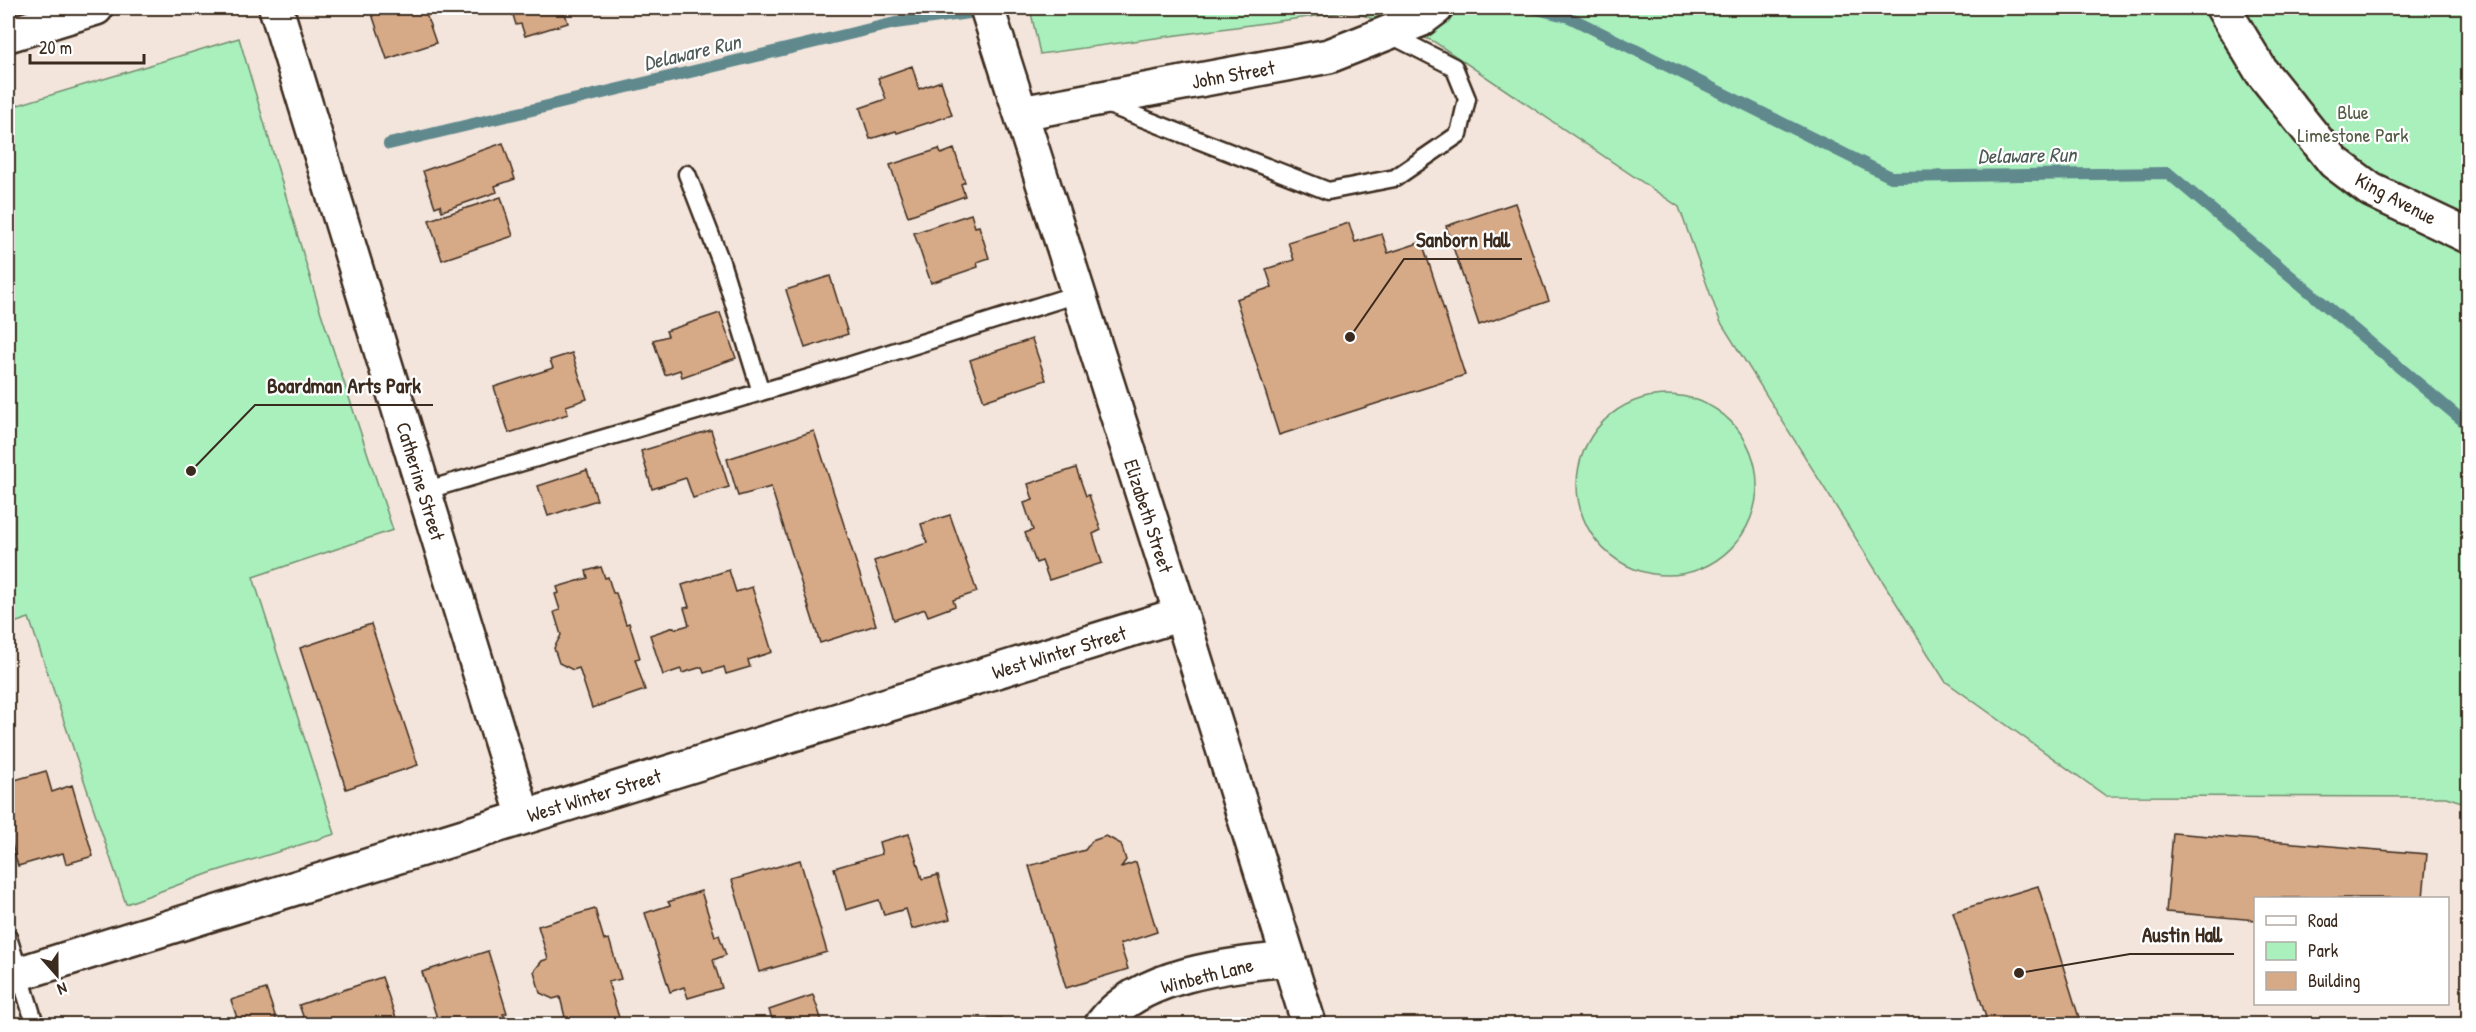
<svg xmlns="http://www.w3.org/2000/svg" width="2476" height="1032" font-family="'Patrick Hand',sans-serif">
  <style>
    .green { fill: #a9f0bd; stroke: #728d6e; stroke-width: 1.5 }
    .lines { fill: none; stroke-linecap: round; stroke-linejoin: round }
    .stream { stroke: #61898d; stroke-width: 12 }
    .building { fill: #d6a987; stroke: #3b2a1e; stroke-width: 1.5 }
    .lane-casing { stroke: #3b2a1e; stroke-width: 21 }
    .street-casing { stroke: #3b2a1e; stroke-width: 38 }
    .highway-casing { stroke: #3b2a1e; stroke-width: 38 }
    .lane { stroke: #fff; stroke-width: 16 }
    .street { stroke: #fff; stroke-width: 33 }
    .highway { stroke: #fff; stroke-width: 33 }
    .labels { text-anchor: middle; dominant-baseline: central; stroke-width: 4.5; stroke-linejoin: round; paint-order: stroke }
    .street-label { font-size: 20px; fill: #3b2a1e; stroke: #fff }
    .park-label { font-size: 20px; fill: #565c46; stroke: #fff }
    .water-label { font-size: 21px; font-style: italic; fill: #4e5a56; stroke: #fff }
    .leader { fill: none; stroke: #3b2a1e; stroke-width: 2 }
    .callout-dot { fill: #3b2a1e; stroke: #fff; stroke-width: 2 }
    .callout-label { font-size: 21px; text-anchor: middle; font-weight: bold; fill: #3b2a1e; stroke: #fff; stroke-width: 4.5; stroke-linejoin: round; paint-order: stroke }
  </style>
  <rect width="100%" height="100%" fill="#f3e5db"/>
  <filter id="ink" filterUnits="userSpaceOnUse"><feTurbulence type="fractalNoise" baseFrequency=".0167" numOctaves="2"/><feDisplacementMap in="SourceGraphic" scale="12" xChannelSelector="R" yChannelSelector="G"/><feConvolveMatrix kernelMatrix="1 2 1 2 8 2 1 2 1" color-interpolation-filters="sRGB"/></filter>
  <g filter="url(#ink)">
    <path class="green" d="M 1030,8 L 2468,8 L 2468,804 L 2446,797 L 2106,796 L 1945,681 L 1720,321 L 1679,207 L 1433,41 L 1352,11 L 1040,54 Z
      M 239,38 L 318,304 L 393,530 L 253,577 L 335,834 L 210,873 L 126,904 L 29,618 L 8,625 L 8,108 Z
      M1577 485a90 90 0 1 1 180 0a90 90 0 1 1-180 0Z"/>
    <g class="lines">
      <path class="stream" d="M 1533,8 L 1569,17 L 1891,177 L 2168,173 L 2468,425
        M 389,144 L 895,23 L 1006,8"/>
    </g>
    <path class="building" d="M 370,8 L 424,8 L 436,43 L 387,59 Z
      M 511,8 L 571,8 L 564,10 L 568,23 L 525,36 L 521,24 L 516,25 Z
      M 912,66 L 919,89 L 941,81 L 952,115 L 897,133 L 896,131 L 870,139 L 860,108 L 886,99 L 878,78 Z
      M 503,143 L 515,179 L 495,186 L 497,192 L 442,211 L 440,205 L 435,207 L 423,171 Z
      M 939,149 L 941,154 L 954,149 L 965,182 L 961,184 L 965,196 L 908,216 L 890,165 Z
      M 501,197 L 513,236 L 442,260 L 429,220 Z
      M 1515,203 L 1549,301 L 1479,325 L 1446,226 Z
      M 971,214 L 975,227 L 979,226 L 989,258 L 977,262 L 978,267 L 931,283 L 914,233 Z
      M 1349,223 L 1355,242 L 1382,234 L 1388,253 L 1422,242 L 1465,375 L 1279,435 L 1236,299 L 1272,287 L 1266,269 L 1294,260 L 1288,242 Z
      M 830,276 L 848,334 L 805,348 L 786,290 Z
      M 720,313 L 736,358 L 682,377 L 680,370 L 665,375 L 653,340 L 668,336 L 666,331 Z
      M 1032,339 L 1046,380 L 984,401 L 970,360 Z
      M 572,353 L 587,399 L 566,406 L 568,414 L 509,433 L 494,387 L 553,368 L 550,360 Z
      M 711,430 L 729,487 L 693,498 L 686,478 L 652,489 L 641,451 Z
      M 814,431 L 876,625 L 820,643 L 771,487 L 738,496 L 727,459 Z
      M 1076,468 L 1086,496 L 1089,495 L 1101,530 L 1093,534 L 1102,563 L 1049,580 L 1042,561 L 1036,563 L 1025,533 L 1033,530 L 1024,503 L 1033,500 L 1028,484 Z
      M 587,470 L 597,500 L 548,516 L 538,486 Z
      M 950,515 L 977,592 L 953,600 L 955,606 L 928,616 L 925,609 L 894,620 L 874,561 L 927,543 L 921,524 Z
      M 601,567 L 605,578 L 608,577 L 613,593 L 616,593 L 626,624 L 629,623 L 640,658 L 635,659 L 645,690 L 592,708 L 579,668 L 573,670 L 559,663 L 554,648 L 561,635 L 554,612 L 560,610 L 555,594 L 559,593 L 557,587 L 588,578 L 586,571 Z
      M 729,570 L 736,592 L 752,587 L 772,652 L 748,660 L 750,667 L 726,674 L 724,667 L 704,673 L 702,667 L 682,673 L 681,669 L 663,675 L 650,635 L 674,627 L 675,629 L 689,625 L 684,608 L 689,607 L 682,585 Z
      M 371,624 L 418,765 L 346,789 L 300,648 Z
      M 46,771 L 52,792 L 72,785 L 93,856 L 66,864 L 63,853 L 18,866 L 8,831 L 8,782 Z
      M 2173,833 L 2427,854 L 2423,898 L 2256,898 L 2256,920 L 2166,912 Z
      M 909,834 L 922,879 L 938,875 L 950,919 L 912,929 L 906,909 L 884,915 L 879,900 L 846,910 L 834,868 L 882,854 L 879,842 Z
      M 1106,836 L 1121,844 L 1126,860 L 1121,867 L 1136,862 L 1157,932 L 1120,944 L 1128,969 L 1066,988 L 1029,866 L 1085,850 L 1092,841 Z
      M 800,860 L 827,952 L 759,972 L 732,880 Z
      M 2038,886 L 2081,1024 L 1988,1024 L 1953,912 Z
      M 701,891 L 715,936 L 719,935 L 726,955 L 713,960 L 722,988 L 688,998 L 684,987 L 670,992 L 645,913 L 670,905 L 668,902 Z
      M 595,909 L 604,940 L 609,939 L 621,979 L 608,982 L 621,1024 L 559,1024 L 557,1019 L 565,1017 L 560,997 L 553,999 L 540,993 L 534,971 L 542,961 L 548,959 L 538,926 Z
      M 488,951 L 507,1013 L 503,1014 L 509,1024 L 439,1024 L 422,972 Z
      M 382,977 L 398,1024 L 306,1024 L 299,1005 Z
      M 266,989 L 278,1024 L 239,1024 L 231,1000 Z
      M 813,995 L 823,1024 L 774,1024 L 769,1010 Z
      M 1001,1018 L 1001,1024 L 966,1024 L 966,1020 Z"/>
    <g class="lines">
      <defs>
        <path id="lane" d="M 1104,103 L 1328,191 L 1395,178 L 1459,134 L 1467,99 L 1454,67 L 1389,34
          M 687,174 L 721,262 L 761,392
          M 424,491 L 829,372 L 1077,294
          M 8,937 L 35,1024"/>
        <path id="street" d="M 276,8 L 524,817
          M 987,8 L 1181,614 L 1309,1024
          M 2223,8 L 2261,71 L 2334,162 L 2371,190 L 2468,236
          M 1021,113 L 1329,56 L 1420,20 L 1436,8
          M 8,977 L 1181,614
          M 1102,1024 C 1140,974 1230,965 1288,959"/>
        <path id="highway" d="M 8,35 L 96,8"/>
      </defs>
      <use href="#lane" class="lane-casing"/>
      <use href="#street" class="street-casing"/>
      <use href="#highway" class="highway-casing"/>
      <use href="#lane" class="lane"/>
      <use href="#street" class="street"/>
      <use href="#highway" class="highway"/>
    </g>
  </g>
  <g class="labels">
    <g class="street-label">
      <text transform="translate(1233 74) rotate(-10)">John Street</text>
      <text transform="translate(2396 198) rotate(28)">King Avenue</text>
      <text transform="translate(421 481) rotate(73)">Catherine Street</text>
      <text transform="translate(1149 516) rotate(72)">Elizabeth Street</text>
      <text transform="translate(1059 652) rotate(-17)">West Winter Street</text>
      <text transform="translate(594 795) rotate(-17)">West Winter Street</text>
      <text transform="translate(1207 975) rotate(-14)">Winbeth Lane</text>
    </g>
    <g class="park-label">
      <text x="2353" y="111">Blue<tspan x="2353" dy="23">Limestone Park</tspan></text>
    </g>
    <g class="water-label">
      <text transform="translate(692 52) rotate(-13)">Delaware Run</text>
      <text transform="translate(2027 155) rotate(-1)">Delaware Run</text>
    </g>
  </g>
  <path class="leader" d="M1350 337L1404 259H1522M191 471L255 405H433M2019 973L2130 954H2234"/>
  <g class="callout-dot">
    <circle cx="1350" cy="337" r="6"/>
    <circle cx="191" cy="471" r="6"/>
    <circle cx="2019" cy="973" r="6"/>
  </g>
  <g class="callout-label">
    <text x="1463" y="247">Sanborn Hall</text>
    <text x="344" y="393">Boardman Arts Park</text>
    <text x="2182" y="942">Austin Hall</text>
  </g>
  <rect width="2476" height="1032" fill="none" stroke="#fff" stroke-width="30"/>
  <rect x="15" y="15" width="2446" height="1002" fill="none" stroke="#3b2a1e" stroke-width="2" filter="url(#ink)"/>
  <rect x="2254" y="897" width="195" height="108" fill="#ffffff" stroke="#b1aaa5" stroke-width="1.5"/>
  <rect x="2266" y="916" width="30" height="9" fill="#ffffff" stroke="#b1aaa5" stroke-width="1.5"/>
  <text x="2308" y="927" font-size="18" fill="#3b2a1e">Road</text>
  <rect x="2266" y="942" width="30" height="18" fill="#a9f0bd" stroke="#b1aaa5" stroke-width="1.5"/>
  <text x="2308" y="957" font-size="18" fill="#3b2a1e">Park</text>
  <rect x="2266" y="972" width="30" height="18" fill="#d6a987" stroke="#b1aaa5" stroke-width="1.5"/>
  <text x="2308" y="987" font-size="18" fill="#3b2a1e">Building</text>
  <g transform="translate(57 975) rotate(159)" stroke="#ffffff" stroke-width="4.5" paint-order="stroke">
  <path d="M0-4.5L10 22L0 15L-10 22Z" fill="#3b2a1e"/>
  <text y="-9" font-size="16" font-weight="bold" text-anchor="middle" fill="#3b2a1e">N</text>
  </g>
  <path d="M30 54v9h114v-9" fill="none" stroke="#3b2a1e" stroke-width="3"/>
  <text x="39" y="54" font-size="18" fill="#3b2a1e" stroke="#ffffff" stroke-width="4.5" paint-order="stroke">20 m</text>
</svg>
